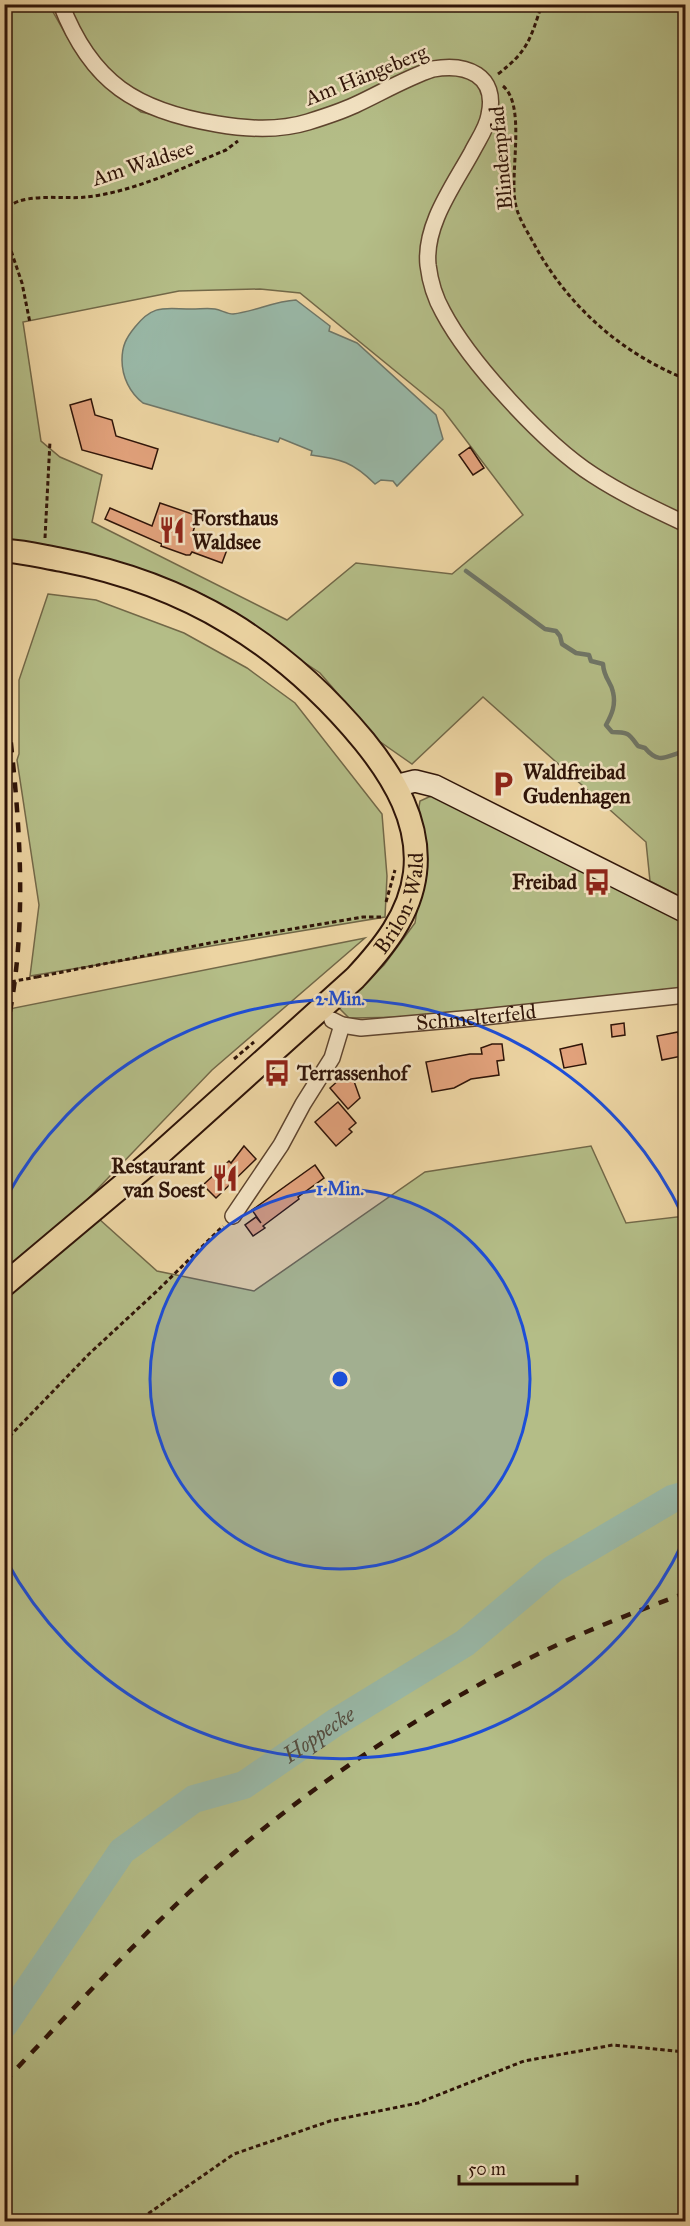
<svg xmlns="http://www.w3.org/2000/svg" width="690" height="2226" font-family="'IM FELL Great Primer',serif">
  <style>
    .green { fill: #b4bd87; stroke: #726848; stroke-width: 1.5; fill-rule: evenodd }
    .water { fill: #99b8a7; stroke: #6f7667; stroke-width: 1.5 }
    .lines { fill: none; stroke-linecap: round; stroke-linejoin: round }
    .stream { stroke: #6f7667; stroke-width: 4.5 }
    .river { stroke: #99b8a7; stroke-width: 28 }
    .building { fill: #e2a27c; stroke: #2f1408; stroke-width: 1.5 }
    .minor-casing { stroke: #5e442e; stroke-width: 18 }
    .secondary-casing { stroke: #2f1408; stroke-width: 24 }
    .primary-casing { stroke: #2f1408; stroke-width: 26 }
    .path { stroke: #2f1408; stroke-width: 3; stroke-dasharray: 4.5 3; stroke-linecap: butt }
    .minor { stroke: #f3e3c3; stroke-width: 15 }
    .secondary { stroke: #f3e3c3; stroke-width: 21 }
    .primary { stroke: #ecd4a2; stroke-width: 22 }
    .rail { stroke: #2f1408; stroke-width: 4.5; stroke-dasharray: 10 10; stroke-linecap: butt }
    .path-bridge { stroke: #2f1408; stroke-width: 3; stroke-dasharray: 4.5 3; stroke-linecap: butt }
    .ring { fill: none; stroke: #1d4ed8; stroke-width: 3 }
    .labels { text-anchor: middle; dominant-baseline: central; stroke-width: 5; stroke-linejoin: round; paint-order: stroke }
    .street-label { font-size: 21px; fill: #2f1408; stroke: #f3e3c3 }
    .poi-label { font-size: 21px; font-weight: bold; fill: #2f1408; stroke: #f3e3c3; text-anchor: start }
    .water-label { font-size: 22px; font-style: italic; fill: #544d40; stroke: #f3e3c3 }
    .centre { fill: #1d4ed8; stroke: #f3e3c3; stroke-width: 3 }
    .ring-label { font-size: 18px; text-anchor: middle; font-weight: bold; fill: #1d4ed8; stroke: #f3e3c3; stroke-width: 5; stroke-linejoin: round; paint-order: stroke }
  </style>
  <rect width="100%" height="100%" fill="#ecd4a2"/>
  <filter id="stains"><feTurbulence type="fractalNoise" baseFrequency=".00333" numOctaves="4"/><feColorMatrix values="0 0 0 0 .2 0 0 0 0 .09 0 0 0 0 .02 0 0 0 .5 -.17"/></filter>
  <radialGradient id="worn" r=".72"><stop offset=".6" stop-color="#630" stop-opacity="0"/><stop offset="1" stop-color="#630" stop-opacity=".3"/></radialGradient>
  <path class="green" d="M 4,5 L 49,5 L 69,40 L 93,75 L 141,112 L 235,132 L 295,123 L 204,118 L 148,101 L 97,63 L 68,5 L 685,5 L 685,899 L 650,881 L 646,842 L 483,697 L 412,764 L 379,741 L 320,673 L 204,595 L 35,545 L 5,542 ZM 260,289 L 300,293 L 443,410 L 523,515 L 452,574 L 356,563 L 287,620 L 92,522 L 102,475 L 60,457 L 41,441 L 23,322 L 179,291 Z
    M 48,594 L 96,600 L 184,633 L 247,668 L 295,703 L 382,814 L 387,876 L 385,917 L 30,976 L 39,905 L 17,760 L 19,754 L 19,680 Z
    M 431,796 L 443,797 L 685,921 L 685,988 L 477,1016 L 349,1018 L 339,1008 L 384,965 L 415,923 L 425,858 L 419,807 L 420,801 Z
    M 365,938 L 212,1070 L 84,1203 L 5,1270 L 4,1010 Z
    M 591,1146 L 626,1223 L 685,1216 L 685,2221 L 5,2222 L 5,1297 L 99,1219 L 157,1271 L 254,1291 L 425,1172 Z"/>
  <path class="water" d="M 296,300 L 330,326 L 329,331 L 357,343 L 436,415 L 443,439 L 397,486 L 393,481 L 381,480 L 375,484 C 353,462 341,459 311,455 L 312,451 L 280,438 L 278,442 L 143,403 C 130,393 122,377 122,360 C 122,346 126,338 135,327 C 154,303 166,309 192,309 C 200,309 208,308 215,309 C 221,310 227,314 233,314 C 254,312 274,301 296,300 Z"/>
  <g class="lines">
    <path class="stream" d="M 466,571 L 545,629 L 556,631 L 560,636 L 562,644 L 576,653 L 589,655 L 591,661 L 603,664 C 604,679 611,681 613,692 C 616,705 612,714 606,725 L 612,732 C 629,732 629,734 638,746 L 645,748 C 660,766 667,755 686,751"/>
    <path class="river" id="s1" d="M 4,2025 L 122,1851 L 194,1799 L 244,1785 L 336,1722 L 465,1643 L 553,1569 L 672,1499 L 686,1495"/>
  </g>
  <path class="building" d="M 91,399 L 95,415 L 112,420 L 116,436 L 158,449 L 152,469 L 82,450 L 70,405 Z
    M 470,447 L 484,468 L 473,475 L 459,455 Z
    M 160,503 L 198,516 L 192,535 L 228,547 L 222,563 L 192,552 L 190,555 L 186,555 L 161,546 L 162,544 L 105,519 L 110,508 L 152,526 Z
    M 624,1023 L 625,1035 L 612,1037 L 611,1025 Z
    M 678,1032 L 682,1056 L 662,1060 L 657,1036 Z
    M 492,1044 L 502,1044 L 504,1060 L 497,1061 L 499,1075 L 471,1079 L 454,1088 L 432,1092 L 426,1062 L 470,1054 L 482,1054 L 481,1048 Z
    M 582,1044 L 586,1064 L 564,1068 L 560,1049 Z
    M 350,1070 L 360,1098 L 348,1109 L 330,1088 Z
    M 338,1102 L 356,1123 L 349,1129 L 352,1132 L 336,1146 L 315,1122 Z
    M 244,1146 L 256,1159 L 216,1198 L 203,1185 L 229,1161 L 231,1163 Z
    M 315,1165 L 324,1178 L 298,1197 L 299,1199 L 263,1226 L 265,1228 L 253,1236 L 245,1225 L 256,1217 L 261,1223 L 252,1210 Z"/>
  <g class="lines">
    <defs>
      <g id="minor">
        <path d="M 61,4 C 91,83 137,111 217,124 C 246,129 279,131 308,122 C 324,117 340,112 355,105 C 381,93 406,78 433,69 C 466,63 498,75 489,115 C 487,128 478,140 472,152 C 454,185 424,225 428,265 C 430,281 435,298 443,312 C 470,363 545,444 593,475 C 622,494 654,509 686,524"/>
        <path id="s2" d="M 332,1020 L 342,1025 L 361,1028 L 474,1018 L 686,995"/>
        <path d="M 233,1216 L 281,1145 L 303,1104 L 332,1058 L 342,1025"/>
      </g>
      <path id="secondary" d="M 395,786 L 415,781 L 435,786 L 686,912"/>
      <g id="primary">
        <path id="s3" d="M 4,1285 L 154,1159 L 355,978 C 383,948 410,915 415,873 C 421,823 394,778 364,741 C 283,643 187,584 62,560 C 44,557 26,552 8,551"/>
      </g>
    </defs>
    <use href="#minor" class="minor-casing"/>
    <use href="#secondary" class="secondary-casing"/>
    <use href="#primary" class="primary-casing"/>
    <path class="path" d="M 498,74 C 528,51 530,40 542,4
      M 503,86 C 526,105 510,171 515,201 C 517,216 526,229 533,242 C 566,304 620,353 686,379
      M 4,214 C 13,190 65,200 86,197 C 134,192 182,168 226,150 L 238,141
      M 4,230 L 22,283 L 30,323
      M 45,538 L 50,441
      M 386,902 L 395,870
      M 37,977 L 210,943 L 363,917 L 381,917
      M 234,1059 L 254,1042
      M 4,1442 L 89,1354 L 157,1291 L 223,1226
      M 136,2222 L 234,2154 L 330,2121 L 418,2103 L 524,2061 L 613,2045 L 686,2052"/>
    <use href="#minor" class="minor"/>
    <use href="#secondary" class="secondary"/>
    <use href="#primary" class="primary"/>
    <path class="rail" d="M 4,683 C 18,800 32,924 4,1040
      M 4,2082 C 71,2011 136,1940 208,1875 C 313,1783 433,1703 559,1644 C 600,1625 643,1609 686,1593"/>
    <path class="path-bridge" d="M 4,983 L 37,977"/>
  </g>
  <circle cx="340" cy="1379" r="190" fill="#1d4ed8" fill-opacity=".12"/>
  <g class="ring">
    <circle cx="340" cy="1379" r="190"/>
    <path d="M684 1540A380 380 0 0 1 6 1560M6 1198A380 380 0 0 1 684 1218"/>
  </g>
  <defs>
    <symbol id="restaurant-bare" viewBox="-9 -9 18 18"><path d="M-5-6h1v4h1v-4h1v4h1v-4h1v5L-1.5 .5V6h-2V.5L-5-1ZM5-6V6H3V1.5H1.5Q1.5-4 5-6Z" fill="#8f2418" stroke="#f3e3c3" stroke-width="2.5" paint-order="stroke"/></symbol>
    <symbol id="parking-bare" viewBox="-9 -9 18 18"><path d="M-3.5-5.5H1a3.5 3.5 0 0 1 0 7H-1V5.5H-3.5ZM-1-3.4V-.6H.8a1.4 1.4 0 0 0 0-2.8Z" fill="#8f2418" stroke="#f3e3c3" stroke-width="2.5" paint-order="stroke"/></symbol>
    <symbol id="bus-bare" viewBox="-9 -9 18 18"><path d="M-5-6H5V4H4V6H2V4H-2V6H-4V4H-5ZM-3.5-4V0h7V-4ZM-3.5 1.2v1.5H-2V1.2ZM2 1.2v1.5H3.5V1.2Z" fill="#8f2418" stroke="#f3e3c3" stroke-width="2.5" paint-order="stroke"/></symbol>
  </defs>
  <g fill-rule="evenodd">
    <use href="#restaurant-bare" x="153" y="511" width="38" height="38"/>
    <use href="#parking-bare" x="484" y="765" width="38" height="38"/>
    <use href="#bus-bare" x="578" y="863" width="38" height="38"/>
    <use href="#bus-bare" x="258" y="1054" width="38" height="38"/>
    <use href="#restaurant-bare" x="206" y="1159" width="38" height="38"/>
  </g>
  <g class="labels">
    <g class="street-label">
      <text transform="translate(366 75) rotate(-22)">Am Hängeberg</text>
      <text transform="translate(501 158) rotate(-95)">Blindenpfad</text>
      <text transform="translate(143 163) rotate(-18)">Am Waldsee</text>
      <text stroke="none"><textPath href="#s3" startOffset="556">Brilon-Wald</textPath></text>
      <text stroke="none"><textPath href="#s2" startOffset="146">Schmelterfeld</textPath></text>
    </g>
    <g class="poi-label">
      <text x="192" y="518">Forsthaus<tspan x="192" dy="24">Waldsee</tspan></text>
      <text x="523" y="772">Waldfreibad<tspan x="523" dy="24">Gudenhagen</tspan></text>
      <text x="577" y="882" text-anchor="end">Freibad</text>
      <text x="297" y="1073">Terrassenhof</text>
      <text x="205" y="1166" text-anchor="end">Restaurant<tspan x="205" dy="24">van Soest</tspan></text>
    </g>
    <g class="water-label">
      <text stroke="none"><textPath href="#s1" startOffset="441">Hoppecke</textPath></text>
    </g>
  </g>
  <circle cx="340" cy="1379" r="9" class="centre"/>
  <g class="ring-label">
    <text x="340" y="1005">2 Min.</text>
    <text x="340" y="1195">1 Min.</text>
  </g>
  <rect width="690" height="2226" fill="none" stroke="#ecd4a2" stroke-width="24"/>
  <rect x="6" y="6" width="678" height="2214" fill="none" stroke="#2f1408" stroke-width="3"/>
  <rect x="12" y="12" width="666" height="2202" fill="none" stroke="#2f1408" stroke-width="1.5"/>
  <path d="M459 2175v9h118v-9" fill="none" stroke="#2f1408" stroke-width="3"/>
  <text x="468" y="2175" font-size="18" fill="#2f1408" stroke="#f3e3c3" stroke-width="4.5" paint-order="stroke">50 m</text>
  <rect width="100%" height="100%" filter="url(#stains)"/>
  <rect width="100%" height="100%" fill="url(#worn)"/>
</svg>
